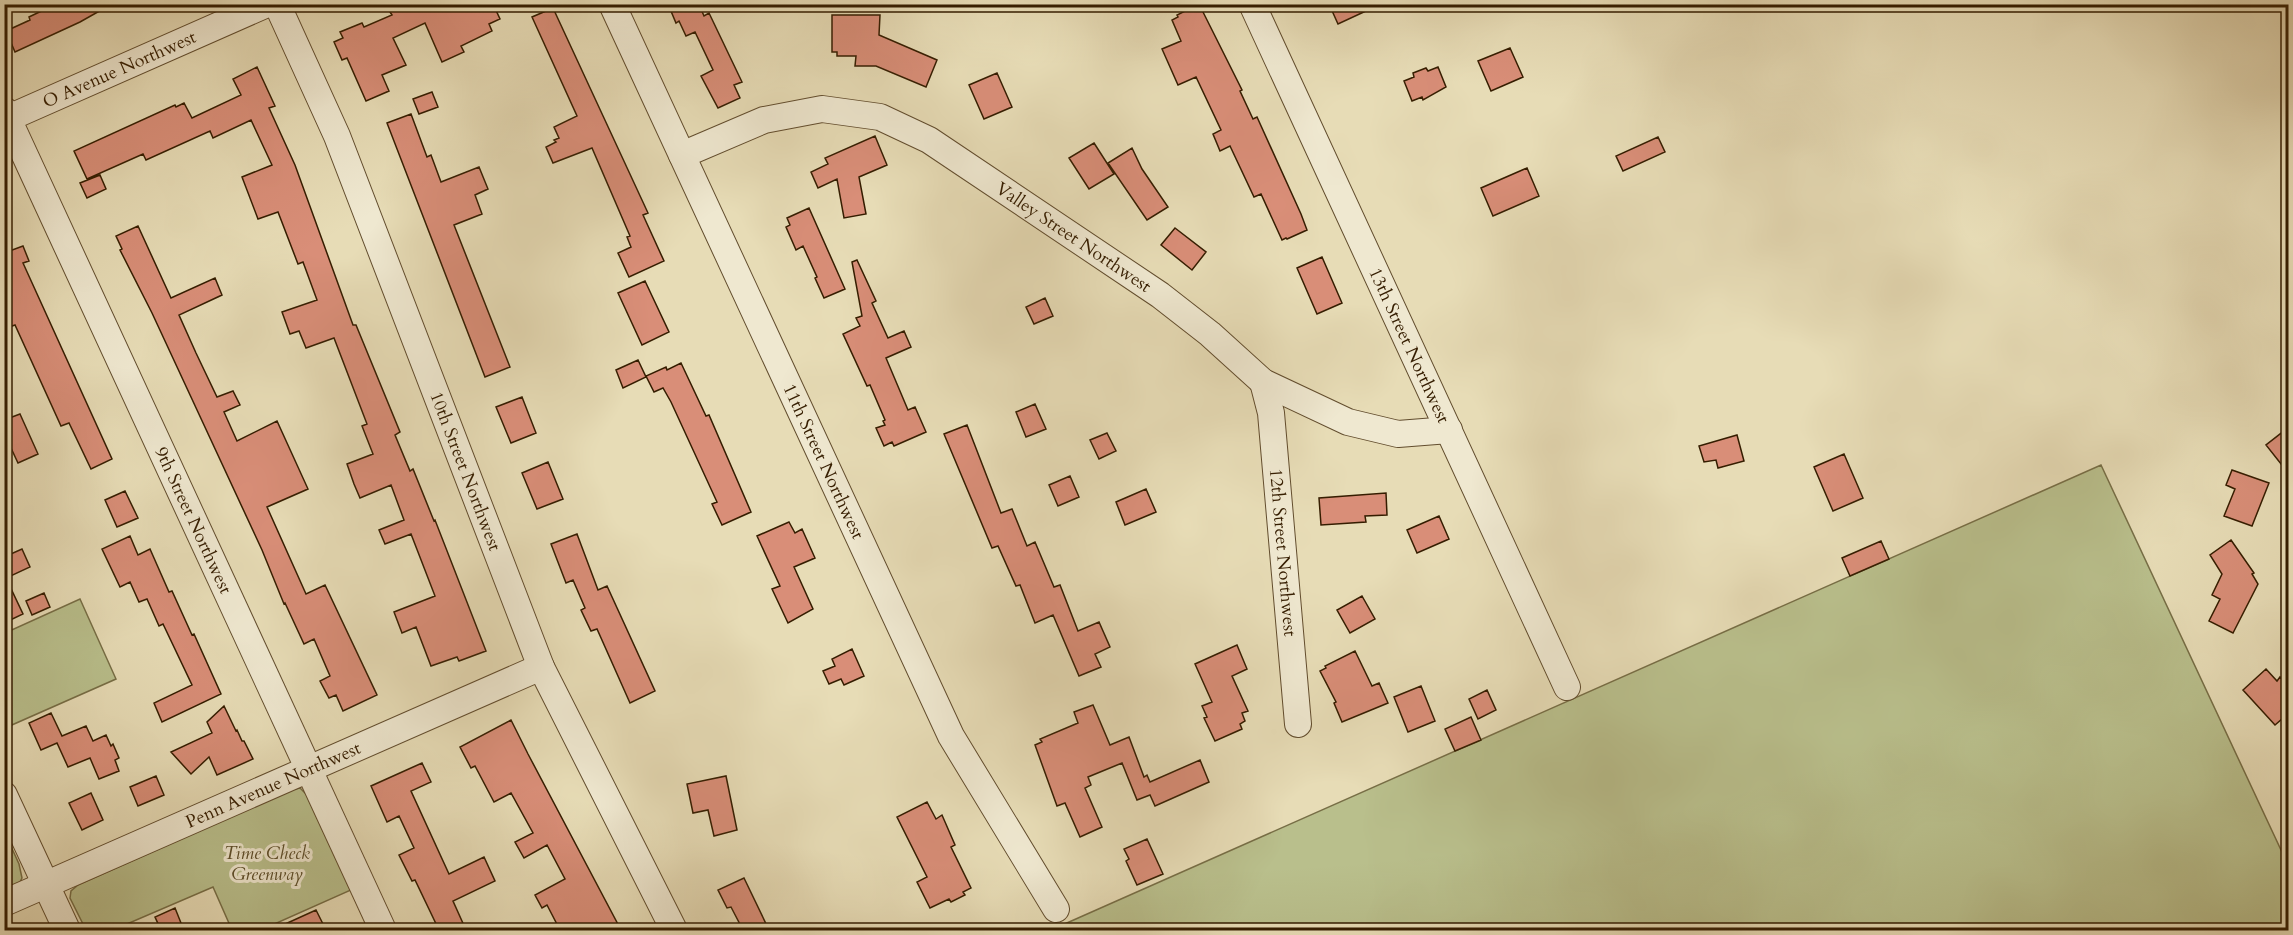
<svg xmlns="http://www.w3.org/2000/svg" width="2293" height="935" font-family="Cardo,serif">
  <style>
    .green { fill: #b9bf8c; stroke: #776e46; stroke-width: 1.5 }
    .building { fill: #d98e78; stroke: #351d00; stroke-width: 1.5 }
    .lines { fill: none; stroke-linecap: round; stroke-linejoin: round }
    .minor-casing { stroke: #624d2e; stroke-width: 28 }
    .minor { stroke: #efe8d0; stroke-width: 26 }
    .labels { text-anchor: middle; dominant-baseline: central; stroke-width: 6; stroke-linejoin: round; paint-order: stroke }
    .street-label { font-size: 18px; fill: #351d00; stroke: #efe8d0 }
    .park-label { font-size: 18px; font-style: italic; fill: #5d4e2a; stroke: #efe8d0 }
  </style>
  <rect width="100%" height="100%" fill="#e7dcb6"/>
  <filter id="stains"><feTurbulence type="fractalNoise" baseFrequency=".00333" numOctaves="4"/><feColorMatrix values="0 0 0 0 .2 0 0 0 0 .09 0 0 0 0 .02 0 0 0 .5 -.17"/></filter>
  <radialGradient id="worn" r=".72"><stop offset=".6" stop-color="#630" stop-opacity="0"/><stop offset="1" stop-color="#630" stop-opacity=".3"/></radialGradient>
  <path class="green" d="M 2101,465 L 2288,865 L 2288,930 L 1051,930 Z
    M 80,599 L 116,679 L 5,728 L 5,633 Z
    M 300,788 L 306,794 L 351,890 L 261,930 L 232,930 L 213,887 L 113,930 L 86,930 L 70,898 L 71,891 L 78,885 L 290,790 Z
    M 4,831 L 19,864 L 22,878 L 19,884 L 4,890 Z"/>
  <path class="building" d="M 56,4 L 112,4 L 80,22 L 15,52 L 6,31 L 30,20 L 29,17 Z
    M 403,4 L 493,4 L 500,19 L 489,24 L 492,31 L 461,46 L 464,52 L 442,62 L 425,23 L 393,38 L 406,65 L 382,75 L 389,91 L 366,101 L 347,58 L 342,60 L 334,42 L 343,38 L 340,32 L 362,23 L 364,27 L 392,15 L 390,12 Z
    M 668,4 L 709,4 L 701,9 L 704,16 L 709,13 L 742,82 L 734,85 L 740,98 L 718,108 L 701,76 L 713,70 L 695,32 L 686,36 L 679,21 L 676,23 Z
    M 1199,4 L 1242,90 L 1240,91 L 1253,119 L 1257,117 L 1301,214 L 1307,230 L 1287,239 L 1286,238 L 1282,240 L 1261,194 L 1254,197 L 1230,146 L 1220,151 L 1213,134 L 1221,130 L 1196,77 L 1178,85 L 1162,49 L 1181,41 L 1172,20 L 1178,17 L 1177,15 Z
    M 1329,4 L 1381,4 L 1338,24 Z
    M 553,8 L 648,213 L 643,215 L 664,261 L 629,277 L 618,253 L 631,247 L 627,237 L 630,236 L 592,148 L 553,163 L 546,147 L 556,142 L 554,140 L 559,138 L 554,127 L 577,116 L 532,17 Z
    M 832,15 L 880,15 L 879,35 L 937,60 L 926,87 L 876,66 L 855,66 L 856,56 L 837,56 L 837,52 L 832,52 Z
    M 1510,48 L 1523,77 L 1491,91 L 1478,61 Z
    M 257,67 L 275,106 L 269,108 L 295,165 L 353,325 L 356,325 L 400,432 L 395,435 L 410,471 L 413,469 L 434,521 L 435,520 L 486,651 L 459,661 L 457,657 L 431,666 L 416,627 L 402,633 L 394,612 L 435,596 L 411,534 L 385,544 L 379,530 L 404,520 L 391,485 L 360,498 L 354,484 L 347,464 L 373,454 L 362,426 L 367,424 L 334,338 L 306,348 L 299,331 L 290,334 L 282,312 L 317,300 L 303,262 L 298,264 L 278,212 L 258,219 L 242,177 L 272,165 L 251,120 L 213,138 L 210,131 L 146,160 L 143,154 L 87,179 L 74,151 L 175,105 L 176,107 L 184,103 L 192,118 L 241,95 L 233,79 Z
    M 1438,67 L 1446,87 L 1423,100 L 1422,97 L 1412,101 L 1404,81 L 1414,77 L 1413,73 L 1426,68 L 1428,71 Z
    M 997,73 L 1012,107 L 984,119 L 969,85 Z
    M 432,92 L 438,107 L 419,114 L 413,99 Z
    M 411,114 L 427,157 L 431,155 L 441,182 L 479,167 L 488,189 L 475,195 L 482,214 L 454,225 L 510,367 L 485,377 L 387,123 Z
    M 875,136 L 887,165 L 859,177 L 866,214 L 844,218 L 837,179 L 818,188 L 811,172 L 828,164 L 825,158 Z
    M 1658,137 L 1665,152 L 1623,171 L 1616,156 Z
    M 1094,143 L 1114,174 L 1089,189 L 1069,158 Z
    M 1132,148 L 1142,169 L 1168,207 L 1147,220 L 1108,163 Z
    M 1527,168 L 1539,196 L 1493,216 L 1481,188 Z
    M 100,175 L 106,189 L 87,198 L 80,183 Z
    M 809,208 L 845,289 L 824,298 L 815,278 L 817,277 L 803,246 L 796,250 L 786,227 L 790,225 L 787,218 Z
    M 138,226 L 171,298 L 215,278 L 222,295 L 179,315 L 196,353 L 217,397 L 233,391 L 240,405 L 224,412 L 237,441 L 277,421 L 308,489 L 267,507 L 306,594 L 325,585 L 377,695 L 343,711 L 336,695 L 329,698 L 320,681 L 330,676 L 314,639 L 304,644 L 285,603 L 284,604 L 262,550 L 152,313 L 120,250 L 122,249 L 116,236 Z
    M 1175,228 L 1206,252 L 1192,270 L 1161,245 Z
    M 23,246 L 29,261 L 23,263 L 112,459 L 91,469 L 69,423 L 61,426 L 15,325 L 4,329 L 4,253 Z
    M 1322,257 L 1342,303 L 1317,314 L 1297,268 Z
    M 857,260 L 876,301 L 872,303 L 888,338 L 904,331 L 911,347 L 886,358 L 908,410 L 915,407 L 926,432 L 894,446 L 892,442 L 884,446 L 876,428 L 885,425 L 883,421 L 885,420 L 870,385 L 867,386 L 843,334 L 860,326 L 856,318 L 862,316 L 852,262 Z
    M 645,281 L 669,332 L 642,345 L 618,293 Z
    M 1045,298 L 1053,316 L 1034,324 L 1026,307 Z
    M 638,360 L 646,377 L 623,388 L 616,370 Z
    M 681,363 L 706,416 L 709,415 L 751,512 L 722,525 L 712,504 L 717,502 L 671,402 L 663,388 L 654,392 L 646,376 L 666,367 L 667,370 Z
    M 522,397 L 536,433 L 511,443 L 496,407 Z
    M 1035,404 L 1046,429 L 1026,437 L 1016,412 Z
    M 20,414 L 38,454 L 18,463 L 4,433 L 4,420 Z
    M 967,425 L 1001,513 L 1012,509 L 1027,546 L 1035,542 L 1054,587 L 1060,585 L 1078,631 L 1099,622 L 1110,647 L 1095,654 L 1101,667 L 1079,676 L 1053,615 L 1035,623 L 1020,585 L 1016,586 L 998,546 L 992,548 L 944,434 Z
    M 2289,427 L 2289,474 L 2266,445 Z
    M 1107,433 L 1116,451 L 1099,459 L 1090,440 Z
    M 1737,435 L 1744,461 L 1718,468 L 1716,460 L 1704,462 L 1699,446 Z
    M 1844,454 L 1863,498 L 1833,511 L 1814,467 Z
    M 548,462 L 563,499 L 537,509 L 522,473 Z
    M 2232,470 L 2269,483 L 2252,526 L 2224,516 L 2235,489 L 2226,485 Z
    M 1070,476 L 1079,497 L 1058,506 L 1049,485 Z
    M 1146,489 L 1156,512 L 1125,525 L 1116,502 Z
    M 125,491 L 138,518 L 117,527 L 105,500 Z
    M 1386,493 L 1387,515 L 1365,516 L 1366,522 L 1321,525 L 1319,498 Z
    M 1439,516 L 1449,539 L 1417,553 L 1407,530 Z
    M 789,522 L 795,533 L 802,529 L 815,558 L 794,567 L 813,609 L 788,623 L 772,589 L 780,586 L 757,536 Z
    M 577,534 L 598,590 L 607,586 L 655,691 L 630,703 L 597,629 L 591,631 L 581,610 L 585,608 L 573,580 L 566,583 L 551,544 Z
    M 130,536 L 138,555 L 150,549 L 169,592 L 172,591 L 192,635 L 194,634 L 221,694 L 162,722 L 154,703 L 192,685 L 163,624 L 159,626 L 147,599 L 139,602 L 130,582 L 120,587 L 102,549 Z
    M 2231,540 L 2254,573 L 2252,574 L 2258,584 L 2233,633 L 2209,621 L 2220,599 L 2212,595 L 2222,574 L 2210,555 Z
    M 1881,541 L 1889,559 L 1850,576 L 1842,558 Z
    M 22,549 L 30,567 L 6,578 L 23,614 L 4,623 L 4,557 Z
    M 44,593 L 50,607 L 32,615 L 26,601 Z
    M 1362,596 L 1375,619 L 1350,633 L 1337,610 Z
    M 1237,645 L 1247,669 L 1232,676 L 1248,711 L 1242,713 L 1245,721 L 1240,724 L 1242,729 L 1215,741 L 1204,718 L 1207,717 L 1202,706 L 1212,702 L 1195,664 Z
    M 852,649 L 864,676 L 844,685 L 841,679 L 829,684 L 823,671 L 835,666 L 832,659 Z
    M 1355,651 L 1372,686 L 1379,683 L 1388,703 L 1342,722 L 1334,703 L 1336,702 L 1320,671 L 1326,668 L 1325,666 Z
    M 2266,669 L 2277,681 L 2280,677 L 2289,686 L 2289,713 L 2275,725 L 2243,690 Z
    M 1421,686 L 1435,721 L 1408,732 L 1394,697 Z
    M 1487,690 L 1496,710 L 1478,719 L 1469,699 Z
    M 1093,705 L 1110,745 L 1129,737 L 1144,777 L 1147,775 L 1150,782 L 1200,760 L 1209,782 L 1155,806 L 1150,795 L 1137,800 L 1122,763 L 1088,777 L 1091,785 L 1085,788 L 1102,827 L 1080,837 L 1065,803 L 1057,806 L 1035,745 L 1042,742 L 1040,739 L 1078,723 L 1074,712 Z
    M 224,706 L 236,731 L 237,730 L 242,741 L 244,741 L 253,759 L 217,775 L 209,757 L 191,774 L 171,752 L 212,733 L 207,722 Z
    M 51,713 L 62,736 L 86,726 L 93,741 L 106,735 L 111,746 L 113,744 L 119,758 L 115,760 L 119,771 L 99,779 L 90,758 L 68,767 L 57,743 L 41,750 L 29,723 Z
    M 1471,717 L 1481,740 L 1455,751 L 1445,729 Z
    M 511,720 L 528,754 L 621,930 L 560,930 L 547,905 L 542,908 L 535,895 L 565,879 L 547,845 L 524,858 L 515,842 L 533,833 L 511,793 L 494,802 L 475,766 L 471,768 L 460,747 Z
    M 422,763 L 431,782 L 411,791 L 449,874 L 484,857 L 495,881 L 453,901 L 466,930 L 439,930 L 415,880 L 412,881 L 399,855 L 414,848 L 399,816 L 387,822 L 371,786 Z
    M 156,776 L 164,795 L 138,806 L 130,787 Z
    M 726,776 L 737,830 L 714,836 L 708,810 L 693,813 L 687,784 Z
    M 91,793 L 103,820 L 82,830 L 69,803 Z
    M 927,802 L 936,819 L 942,815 L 955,845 L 951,847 L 971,888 L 963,892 L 965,895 L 951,902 L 949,899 L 930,908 L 917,882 L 927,877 L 897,817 Z
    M 1147,839 L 1163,874 L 1137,885 L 1126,861 L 1129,859 L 1124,849 Z
    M 744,878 L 769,930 L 743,930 L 731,907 L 727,908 L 718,890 Z
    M 175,908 L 181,923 L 161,930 L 155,917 Z
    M 316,910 L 326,930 L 272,930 Z"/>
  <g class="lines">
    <defs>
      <g id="minor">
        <path id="s1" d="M 277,4 L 337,136 L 541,667 L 674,930"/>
        <path id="s2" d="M 612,4 L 951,736 L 1056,909"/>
        <path id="s3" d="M 1252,4 L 1567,687"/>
        <path id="s4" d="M 4,110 L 383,930"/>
        <path id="s5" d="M 4,120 L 267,4"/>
        <path id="s6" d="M 682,155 L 764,120 L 822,109 L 880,117 L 929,140 L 1160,295 L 1210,334 L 1263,382 L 1348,422 L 1398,434 L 1449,430"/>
        <path id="s7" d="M 1263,382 L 1271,413 L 1298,724"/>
        <path d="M 4,795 L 67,930"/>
        <path id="s8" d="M 4,903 L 541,667"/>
      </g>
    </defs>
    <use href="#minor" class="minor-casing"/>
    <use href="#minor" class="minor"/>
  </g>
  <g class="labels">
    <g class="street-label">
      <text stroke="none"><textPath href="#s5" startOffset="126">O Avenue Northwest</textPath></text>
      <text stroke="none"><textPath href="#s6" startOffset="435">Valley Street Northwest</textPath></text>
      <text stroke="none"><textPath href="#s3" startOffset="376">13th Street Northwest</textPath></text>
      <text stroke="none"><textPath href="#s2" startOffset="504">11th Street Northwest</textPath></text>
      <text stroke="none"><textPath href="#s1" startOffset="504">10th Street Northwest</textPath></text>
      <text stroke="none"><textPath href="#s4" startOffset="452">9th Street Northwest</textPath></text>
      <text stroke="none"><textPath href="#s7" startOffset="172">12th Street Northwest</textPath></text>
      <text stroke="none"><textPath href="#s8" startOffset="294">Penn Avenue Northwest</textPath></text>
    </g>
    <g class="park-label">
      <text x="267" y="853">Time Check<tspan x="267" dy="21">Greenway</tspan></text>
    </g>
  </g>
  <rect width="2293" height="935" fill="none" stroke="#e7dcb6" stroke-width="24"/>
  <rect x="6" y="6" width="2281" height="923" fill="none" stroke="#351d00" stroke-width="3"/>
  <rect x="12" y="12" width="2269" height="911" fill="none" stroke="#351d00" stroke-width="1.5"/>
  <rect width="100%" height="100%" filter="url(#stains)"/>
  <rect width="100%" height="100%" fill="url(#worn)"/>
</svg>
